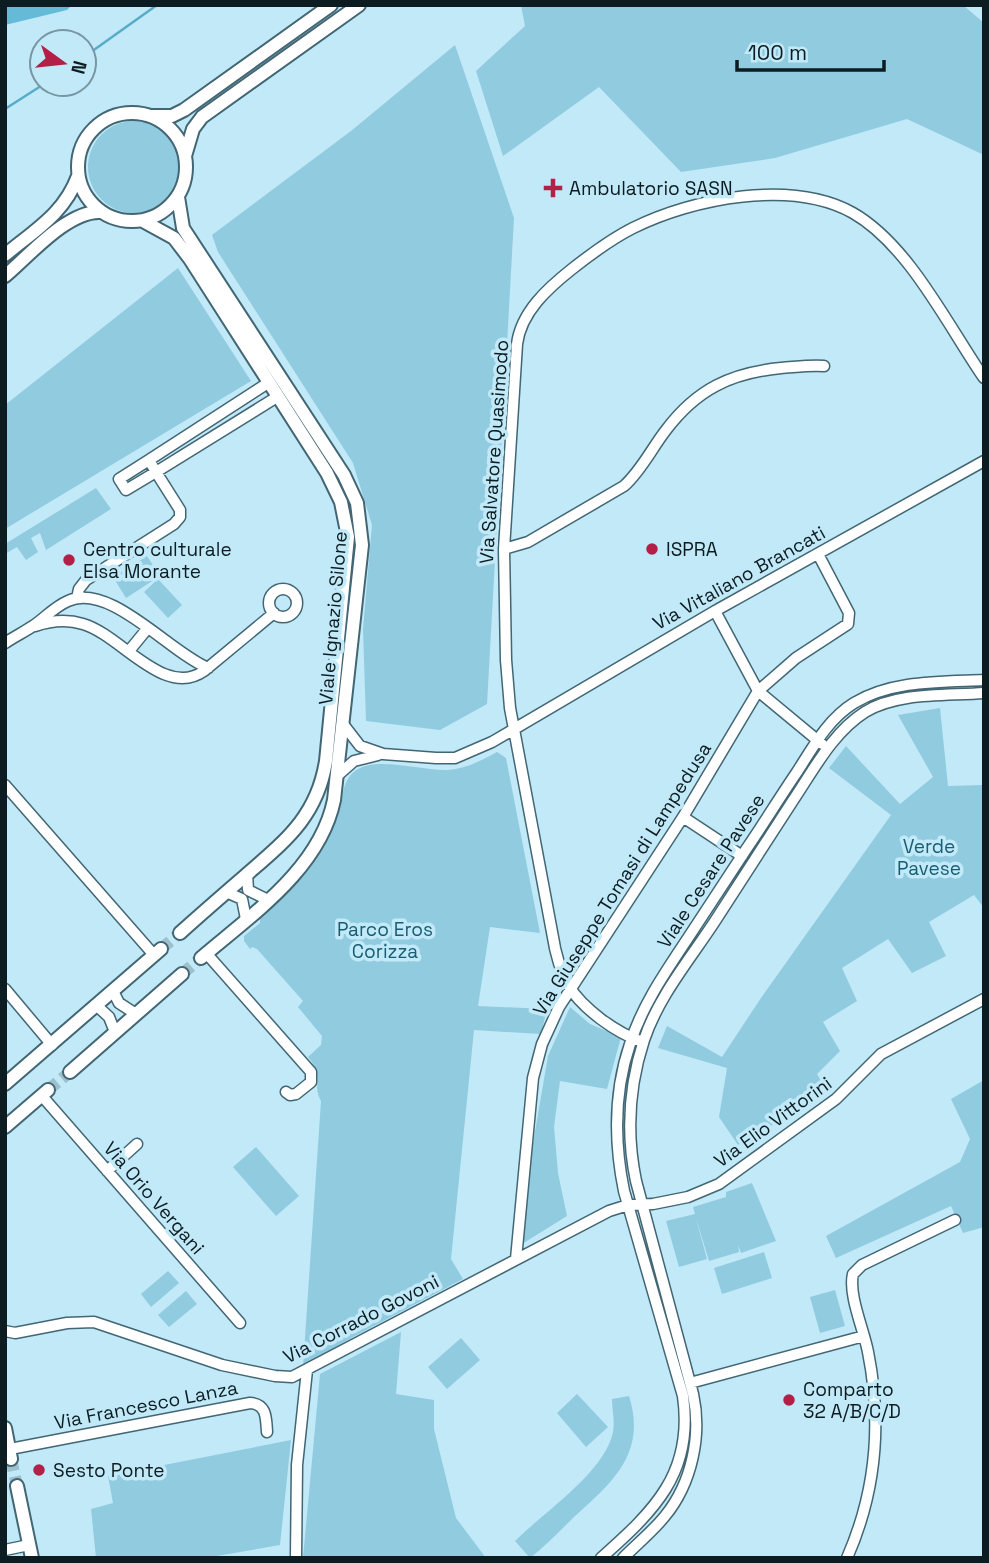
<svg xmlns="http://www.w3.org/2000/svg" width="989" height="1563" font-family="'Space Grotesk',sans-serif">
  <style>
    .green { fill: #91cbe0 }
    .forest { fill: #65bad7 }
    .lines { fill: none; stroke-linecap: round; stroke-linejoin: round }
    .stream { stroke: #57acc8; stroke-width: 2.5 }
    .tertiary-tunnel { stroke: #9dc0cd; stroke-width: 12; stroke-dasharray: 12 6; stroke-linecap: butt }
    .minor-casing { stroke: #426673; stroke-width: 13 }
    .tertiary-casing { stroke: #426673; stroke-width: 16 }
    .minor { stroke: #fff; stroke-width: 10 }
    .tertiary { stroke: #fff; stroke-width: 12 }
    .poi-dot { fill: #b22048; stroke: #c1e9f8; stroke-width: 2.5 }
    .labels { text-anchor: middle; dominant-baseline: central; stroke-width: 7; stroke-linejoin: round; paint-order: stroke }
    .poi-label { font-size: 19px; fill: #0d1c21; stroke: #c1e9f8; text-anchor: start }
    .street-label { font-size: 19px; fill: #0d1c21; stroke: #c1e9f8 }
    .park-label { font-size: 19px; fill: #185d71; stroke: #c1e9f8 }
  </style>
  <rect width="100%" height="100%" fill="#c1e9f8"/>
  <path class="green" d="M 521,5 L 963,5 L 984,23 L 984,155 L 907,119 L 775,158 L 681,172 L 599,87 L 503,156 L 476,71 L 525,26 Z
    M 455,45 L 514,218 L 487,704 L 440,730 L 366,721 L 363,629 L 372,525 L 353,463 L 218,252 L 212,235 L 351,131 Z
    M88 167a46 46 0 1 1 92 0a46 46 0 1 1-92 0Z
    M 178,268 L 251,381 L 5,529 L 5,405 Z
    M 96,488 L 111,509 L 46,550 L 40,533 L 31,538 L 38,552 L 26,560 L 17,547 L 5,554 L 5,544 Z
    M 147,556 L 160,576 L 126,598 L 113,577 Z
    M 158,579 L 182,605 L 168,618 L 144,592 Z
    M 940,708 L 948,786 L 984,785 L 984,908 L 974,895 L 929,922 L 946,956 L 912,973 L 888,939 L 842,968 L 857,1001 L 823,1022 L 840,1051 L 817,1074 L 828,1093 L 738,1145 L 719,1117 L 727,1068 L 658,1048 L 667,1026 L 722,1057 L 761,998 L 891,815 L 829,768 L 846,746 L 900,804 L 933,777 L 898,715 Z
    M 497,752 L 506,758 L 540,933 L 490,927 L 478,1006 L 547,1009 L 541,1034 L 474,1030 L 451,1259 L 463,1279 L 351,1338 L 303,1367 L 321,1101 C 311,1082 326,1079 308,1057 L 321,1045 L 322,1036 L 298,1007 L 303,1001 L 257,949 L 252,947 L 250,949 L 244,941 L 244,936 L 260,923 L 260,916 C 294,886 318,864 336,821 C 343,804 340,779 358,769 C 381,757 422,771 448,770 C 466,769 482,760 497,752 Z
    M 570,1007 L 590,1024 L 621,1037 L 607,1089 L 560,1081 L 554,1127 L 558,1173 L 567,1216 L 522,1244 L 532,1149 L 548,1056 Z
    M 984,1080 L 984,1227 L 963,1233 L 951,1206 L 836,1258 L 826,1236 L 960,1162 L 970,1139 L 951,1099 Z
    M 256,1147 L 299,1196 L 276,1216 L 233,1167 Z
    M 752,1183 L 776,1241 L 741,1253 L 738,1245 L 739,1252 L 709,1261 L 695,1215 L 707,1259 L 679,1267 L 666,1221 L 695,1214 L 693,1207 L 726,1197 L 726,1192 Z
    M 764,1252 L 772,1278 L 722,1294 L 714,1268 Z
    M 168,1271 L 179,1283 L 151,1307 L 141,1294 Z
    M 835,1290 L 845,1326 L 820,1333 L 810,1297 Z
    M 186,1291 L 197,1304 L 169,1327 L 158,1315 Z
    M 401,1332 L 396,1394 L 434,1400 L 434,1429 L 456,1518 L 486,1558 L 303,1558 L 320,1374 Z
    M 461,1338 L 480,1360 L 447,1389 L 428,1367 Z
    M 577,1394 L 608,1427 L 586,1447 L 557,1413 Z
    M 629,1396 C 647,1453 613,1482 574,1517 C 560,1531 545,1546 530,1558 L 515,1541 C 544,1512 605,1472 613,1432 C 615,1421 612,1409 612,1399 Z
    M 291,1440 L 280,1545 L 205,1558 L 96,1558 L 91,1509 L 113,1503 L 108,1476 Z"/>
  <path class="forest" d="M 5,5 L 72,5 L 67,10 L 5,25 Z"/>
  <g class="lines">
    <path class="stream" d="M 84,57 L 157,5
      M 5,109 L 44,84"/>
    <path class="tertiary-tunnel" d="M 161,949 L 180,933
      M 182,974 L 201,958
      M 48,1090 L 70,1072
      M 11,1459 L 17,1486"/>
    <defs>
      <path id="minor" d="M 268,383 L 149,460 L 156,472 L 277,397
        M 504,549 L 528,542 L 624,486 C 641,471 652,448 666,430 C 697,389 731,373 781,368 C 796,367 809,365 824,366
        M269 603a14 14 0 1 1 28 0a14 14 0 1 1-28 0Z
        M 77,598 L 79,589 L 86,580 L 174,524 L 180,517 L 180,510 L 156,472 L 126,490 L 119,479 L 149,460
        M 715,611 L 758,691 L 822,744
        M 35,626 C 50,621 67,619 83,624 C 121,635 164,699 204,671 L 274,613
        M 5,643 C 14,637 24,632 33,626 C 45,618 54,607 68,601 C 110,582 169,652 208,668
        M 129,651 L 147,629
        M 343,724 L 360,746 L 383,754 L 436,758 L 455,758 L 492,742 L 715,611 L 984,461
        M 337,776 L 354,761 L 378,755
        M 5,785 L 154,955
        M 683,817 L 742,856
        M 247,874 L 248,890 L 268,900
        M 226,892 L 242,899 L 246,919
        M 206,953 L 311,1072 L 311,1082 L 296,1094 L 290,1095 L 286,1092
        M 5,989 L 52,1045
        M 113,991 L 119,1003 L 136,1014
        M 96,1005 L 109,1017 L 115,1032
        M 643,1042 C 616,1033 583,1009 568,985 C 561,974 558,960 555,948 L 510,708 L 506,660 L 504,549 L 517,344 C 521,312 548,288 572,269 C 591,254 611,239 633,228 C 693,198 792,179 853,213 C 909,245 948,326 984,378
        M 42,1096 L 240,1323
        M 107,1171 L 137,1144
        M 516,1259 L 533,1078 L 542,1044 L 559,1007 L 683,817 L 758,691 L 796,658 L 848,624 L 849,613 L 818,554
        M 5,1331 L 15,1333 L 67,1323 L 94,1322 L 222,1365 L 275,1376 L 292,1377 L 609,1211 L 628,1205 L 653,1204 L 688,1197 L 719,1184 L 836,1099 L 881,1054 L 984,999
        M 690,1383 L 864,1336
        M 10,1449 L 250,1403 C 267,1404 266,1418 267,1432
        M 5,1550 L 29,1545
        M 296,1558 L 297,1465 L 307,1370
        M 601,1558 C 654,1511 694,1473 683,1396 L 624,1191 C 614,1142 614,1091 630,1044 C 642,1006 664,974 686,941 C 706,910 727,879 747,848 C 764,823 780,797 797,772 C 813,747 828,719 854,703 C 892,680 941,682 984,680
        M 623,1558 C 637,1544 653,1531 665,1516 C 692,1483 702,1435 693,1394 L 636,1181 C 626,1133 629,1086 644,1040 C 659,995 692,957 717,918 C 742,879 767,841 792,802 C 813,771 832,733 865,712 C 898,692 946,696 984,693
        M 847,1558 C 876,1492 882,1422 868,1352 C 864,1330 848,1295 853,1274 L 862,1265 L 955,1220"/>
      <path id="tertiary" d="M78 167a54 54 0 1 1 108 0a54 54 0 1 1-108 0Z
        M 151,116 L 172,116 L 184,110 L 331,5
        M 185,156 L 193,129 L 202,117 L 359,5
        M 178,197 L 183,228 L 344,475 L 357,503 L 362,545 L 334,800 C 320,869 251,915 201,958
        M 143,221 L 174,238 L 190,259 L 327,473 L 341,502 L 348,537 L 326,761 C 317,817 285,841 245,876 C 223,895 201,914 180,933
        M 5,255 C 35,230 64,214 78,176
        M 5,276 C 29,256 68,210 101,212
        M 70,1072 L 182,974
        M 5,1084 L 161,949
        M 5,1127 L 48,1090
        M 5,1428 L 11,1459
        M 17,1486 L 32,1558"/>
    </defs>
    <use href="#minor" class="minor-casing"/>
    <use href="#tertiary" class="tertiary-casing"/>
    <use href="#minor" class="minor"/>
    <use href="#tertiary" class="tertiary"/>
  </g>
  <g class="poi-dot">
    <path d="M549.5 177.5h7v7h7v7h-7v7h-7v-7h-7v-7h7z"/>
    <circle cx="652" cy="549" r="7"/>
    <circle cx="69" cy="560" r="7"/>
    <circle cx="789" cy="1400" r="7"/>
    <circle cx="39" cy="1470" r="7"/>
  </g>
  <g class="labels">
    <g class="poi-label">
      <text x="569" y="188">Ambulatorio SASN</text>
      <text x="83" y="549">Centro culturale<tspan x="83" dy="22">Elsa Morante</tspan></text>
      <text x="666" y="549">ISPRA</text>
      <text x="803" y="1389">Comparto<tspan x="803" dy="22">32 A/B/C/D</tspan></text>
      <text x="53" y="1470">Sesto Ponte</text>
    </g>
    <g class="street-label">
      <text transform="translate(494 452) rotate(-86)">Via Salvatore Quasimodo</text>
      <text transform="translate(739 578) rotate(-29)">Via Vitaliano Brancati</text>
      <text transform="translate(333 618) rotate(-85)">Viale Ignazio Silone</text>
      <text transform="translate(711 871) rotate(-57)">Viale Cesare Pavese</text>
      <text transform="translate(622 879) rotate(-58)">Via Giuseppe Tomasi di Lampedusa</text>
      <text transform="translate(773 1122) rotate(-36)">Via Elio Vittorini</text>
      <text transform="translate(154 1198) rotate(49)">Via Orio Vergani</text>
      <text transform="translate(361 1319) rotate(-27)">Via Corrado Govoni</text>
      <text transform="translate(146 1405) rotate(-11)">Via Francesco Lanza</text>
    </g>
    <g class="park-label">
      <text x="929" y="846">Verde<tspan x="929" dy="22">Pavese</tspan></text>
      <text x="385" y="929">Parco Eros<tspan x="385" dy="22">Corizza</tspan></text>
    </g>
  </g>
  <rect width="989" height="1563" fill="none" stroke="#0d1c21" stroke-width="14"/>
  <g transform="translate(63 63) rotate(105)"><circle r="33" fill="#c1e9f8" stroke="#7997a2" stroke-width="2"/>
  <path d="M0-5L12 26L0 18L-12 26Z" fill="#b22048"/>
  <text y="-10" font-size="19" font-weight="bold" text-anchor="middle" fill="#0d1c21">N</text>
  </g>
  <path d="M737 60v10h147v-10" fill="none" stroke="#0d1c21" stroke-width="3.5"/>
  <text x="748" y="60" font-size="21" fill="#0d1c21" stroke="#c1e9f8" stroke-width="5" paint-order="stroke">100 m</text>
</svg>
